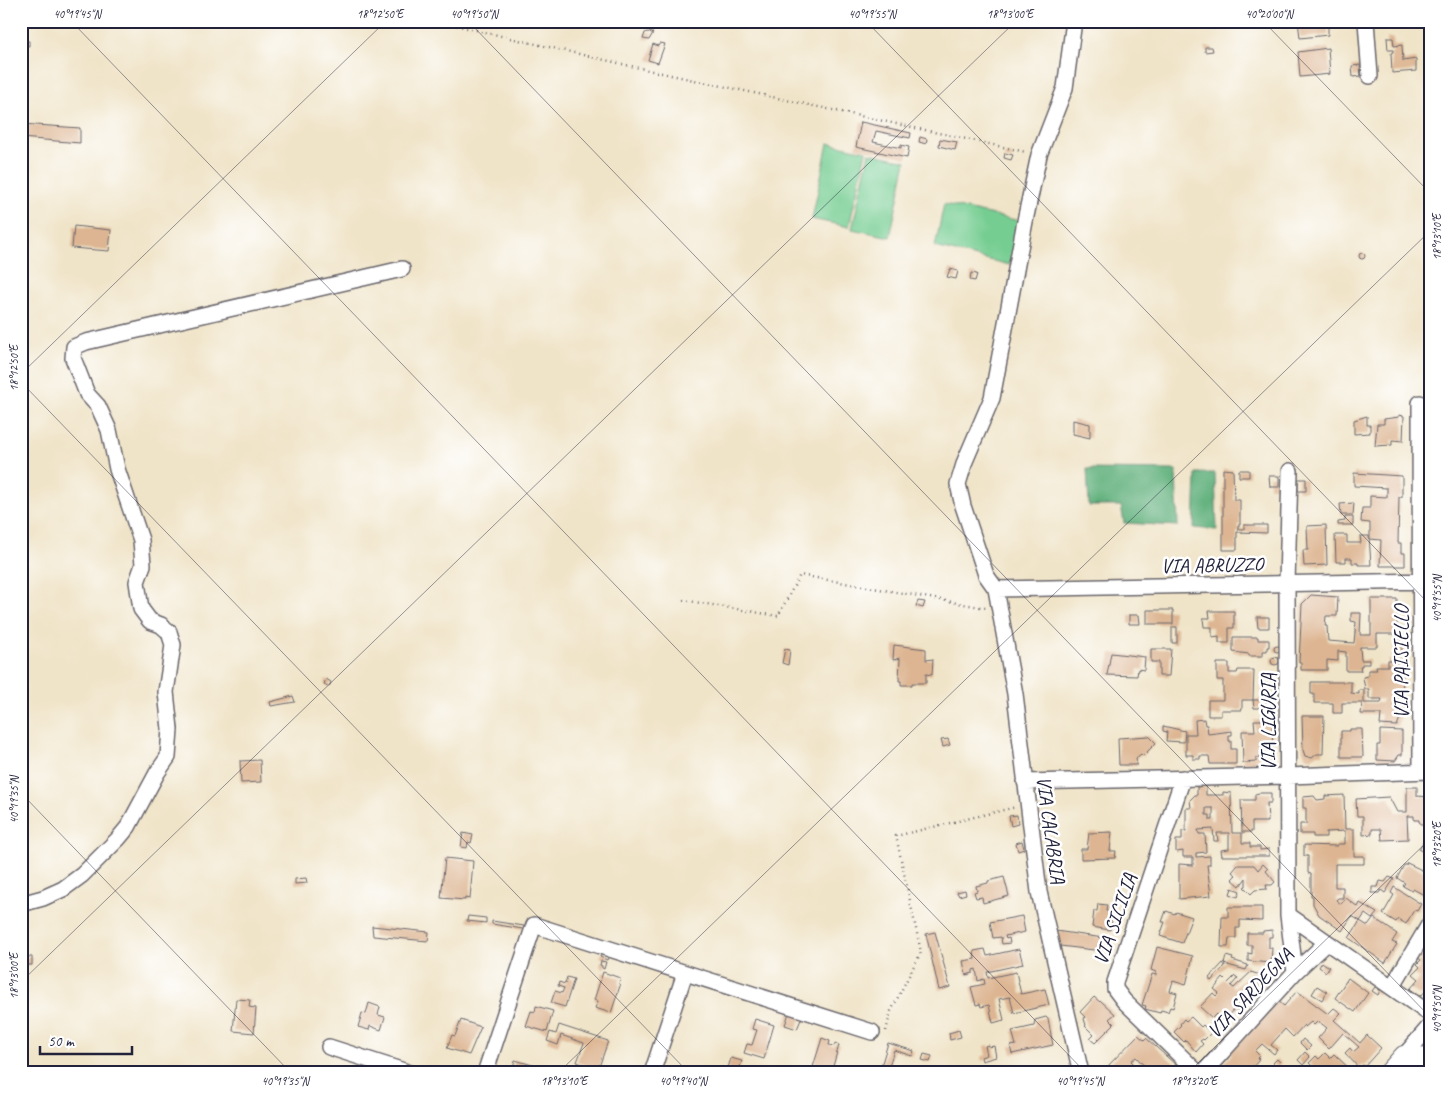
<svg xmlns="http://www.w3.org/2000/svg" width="1451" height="1094" font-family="Caveat,sans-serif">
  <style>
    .green { fill: #76cd92; stroke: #4c7866 }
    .forest { fill: #60b07c; stroke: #41695c }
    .building { fill: #ddb592; fill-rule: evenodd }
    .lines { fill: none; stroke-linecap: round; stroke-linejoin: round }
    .street-casing { stroke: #6a666c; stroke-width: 18 }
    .secondary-casing { stroke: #6a666c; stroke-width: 22 }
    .path { stroke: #6a666c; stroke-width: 2.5; stroke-dasharray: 1 4; stroke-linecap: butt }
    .street { stroke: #fff; stroke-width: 15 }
    .secondary { stroke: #fff; stroke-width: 20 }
    .ticks { fill: none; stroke: #22223b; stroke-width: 1; stroke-opacity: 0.45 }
    .labels { text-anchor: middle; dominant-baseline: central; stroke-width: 5; stroke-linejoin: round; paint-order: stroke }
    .street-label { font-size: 20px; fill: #22223b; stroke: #fff }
    .neatline { fill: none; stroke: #22223b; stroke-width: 2 }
    .ticks-label { font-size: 12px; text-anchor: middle; fill: #22223b }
  </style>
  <rect width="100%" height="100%" fill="#fff"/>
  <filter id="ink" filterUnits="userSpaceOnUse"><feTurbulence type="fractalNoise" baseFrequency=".02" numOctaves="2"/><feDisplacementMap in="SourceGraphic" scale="10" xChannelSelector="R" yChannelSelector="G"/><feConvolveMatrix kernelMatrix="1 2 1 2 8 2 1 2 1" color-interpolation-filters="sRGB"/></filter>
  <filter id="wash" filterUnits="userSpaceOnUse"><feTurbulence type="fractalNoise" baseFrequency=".0096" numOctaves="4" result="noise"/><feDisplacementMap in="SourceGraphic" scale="20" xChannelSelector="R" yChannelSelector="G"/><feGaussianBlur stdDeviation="1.12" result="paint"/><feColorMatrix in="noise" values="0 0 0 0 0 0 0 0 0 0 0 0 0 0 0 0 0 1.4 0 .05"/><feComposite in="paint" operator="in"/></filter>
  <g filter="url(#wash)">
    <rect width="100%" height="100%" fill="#f0e4c8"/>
    <path class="green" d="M 828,143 L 866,151 L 849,227 L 812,219 Z
      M 869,153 L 906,161 L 890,237 L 852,229 Z
      M 944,204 L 1020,221 L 1010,265 L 935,247 Z"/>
    <path class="forest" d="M 1087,469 L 1176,470 L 1178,526 L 1124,523 L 1121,506 L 1089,506 Z
      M 1196,473 L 1215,473 L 1217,530 L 1194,528 Z"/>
    <g id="blocks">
      <path class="building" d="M 1298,21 L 1328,21 L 1328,35 L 1300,38 Z
        M 1426,21 L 1430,21 L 1430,43 L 1426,43 Z
        M 647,32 L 653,33 L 649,40 L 643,39 L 645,33 Z
        M 1387,38 L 1393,38 L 1394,46 L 1402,45 L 1403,61 L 1416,59 L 1416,71 L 1392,73 L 1391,53 L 1393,52 L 1393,50 L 1388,50 Z
        M 21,40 L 29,41 L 29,46 L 21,45 Z
        M 660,43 L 665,44 L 658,63 L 648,60 L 653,44 L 658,46 Z
        M 1205,47 L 1212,47 L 1213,51 L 1205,52 Z
        M 1328,48 L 1330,74 L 1300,77 L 1298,52 Z
        M 1360,65 L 1361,76 L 1353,77 L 1352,66 Z
        M 861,122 L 911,133 L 910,138 L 876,131 L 873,142 L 901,148 L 901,145 L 909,147 L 907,158 L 856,147 Z
        M 21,124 L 80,128 L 80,143 L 21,138 Z
        M 920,137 L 927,139 L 926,144 L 919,142 Z
        M 940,139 L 957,142 L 955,150 L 939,146 Z
        M 1005,153 L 1013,155 L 1011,160 L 1004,158 Z
        M 74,226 L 111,230 L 109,251 L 72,248 Z
        M1359 256a3 3 0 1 1 6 0a3 3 0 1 1-6 0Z
        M 950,269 L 958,271 L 956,279 L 947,277 Z
        M 971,273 L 977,274 L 975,281 L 970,280 Z
        M 1399,415 L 1404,416 L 1403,441 L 1392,440 L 1392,445 L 1375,446 L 1377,424 L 1384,424 L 1384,419 L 1399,417 Z
        M 1367,416 L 1367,425 L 1370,425 L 1370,433 L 1354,434 L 1354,420 Z
        M 1073,420 L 1090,424 L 1090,438 L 1073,434 Z
        M 1223,469 L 1233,470 L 1234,500 L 1240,500 L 1240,525 L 1238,525 L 1238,529 L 1244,529 L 1244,525 L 1267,525 L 1267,533 L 1237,532 L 1237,550 L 1223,550 Z
        M 1239,470 L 1249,470 L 1249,477 L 1239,477 Z
        M 1354,473 L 1402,476 L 1402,497 L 1399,497 L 1398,543 L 1401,543 L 1401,553 L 1405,553 L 1405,566 L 1380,566 L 1381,540 L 1370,539 L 1370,523 L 1361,522 L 1362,508 L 1370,508 L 1370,496 L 1387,497 L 1387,488 L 1354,486 Z
        M 1269,476 L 1279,476 L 1279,487 L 1270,487 Z
        M 1298,479 L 1306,479 L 1306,491 L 1298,491 Z
        M 1354,503 L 1353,515 L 1341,515 L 1340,504 Z
        M 1345,517 L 1353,517 L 1353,525 L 1338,525 L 1338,522 L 1345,521 Z
        M 1326,525 L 1327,565 L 1304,566 L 1303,550 L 1308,550 L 1307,526 Z
        M 1335,535 L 1347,535 L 1347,543 L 1361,543 L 1360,536 L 1369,536 L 1371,565 L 1358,565 L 1358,563 L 1352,563 L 1352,558 L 1346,558 L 1346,562 L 1336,562 Z
        M 1311,595 L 1338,597 L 1337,616 L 1326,616 L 1325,626 L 1327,626 L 1328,641 L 1354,643 L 1356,622 L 1351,621 L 1351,613 L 1361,613 L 1360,635 L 1371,635 L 1371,599 L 1397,599 L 1397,634 L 1377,634 L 1377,647 L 1360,647 L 1361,660 L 1369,660 L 1369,664 L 1362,664 L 1362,666 L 1360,666 L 1361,671 L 1346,671 L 1346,652 L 1338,651 L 1338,661 L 1327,660 L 1327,670 L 1301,670 L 1301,662 L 1299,662 L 1302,604 Z
        M 918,601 L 925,602 L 923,608 L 916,606 Z
        M 1147,610 L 1173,610 L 1173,624 L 1147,624 Z
        M 1209,611 L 1234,611 L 1234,628 L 1229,628 L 1229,643 L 1219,643 L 1219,636 L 1212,637 L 1212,627 L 1204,627 L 1203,618 L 1210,618 Z
        M 1129,615 L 1139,615 L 1140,624 L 1129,624 Z
        M 1257,617 L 1269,617 L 1269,628 L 1258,628 Z
        M 1172,627 L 1177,627 L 1177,643 L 1172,643 Z
        M 1233,637 L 1258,637 L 1258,640 L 1269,640 L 1269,647 L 1267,647 L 1267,651 L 1263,651 L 1263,656 L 1249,656 L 1249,654 L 1233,652 Z
        M 1396,642 L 1402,642 L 1402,653 L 1396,653 Z
        M 894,645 L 926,649 L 926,660 L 933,659 L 932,675 L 926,674 L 926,683 L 912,683 L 912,685 L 901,685 L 901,681 L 899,681 L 900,658 L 893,660 Z
        M1274 649a3 3 0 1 1 6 0a3 3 0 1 1-6 0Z
        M 785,649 L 790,650 L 788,665 L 782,663 Z
        M 1151,649 L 1171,649 L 1169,676 L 1159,676 L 1159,662 L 1151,662 Z
        M 1111,653 L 1145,657 L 1144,670 L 1138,669 L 1137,676 L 1107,675 Z
        M1271 661a4 4 0 1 1 8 0a4 4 0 1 1-8 0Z
        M 1388,660 L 1402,660 L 1403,704 L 1399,704 L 1402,713 L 1397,726 L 1380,725 L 1381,714 L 1361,714 L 1362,703 L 1342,703 L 1342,713 L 1333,713 L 1333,703 L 1314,703 L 1314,694 L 1311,694 L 1311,682 L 1351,682 L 1351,693 L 1359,694 L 1359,690 L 1364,690 L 1364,703 L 1381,703 L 1382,699 L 1369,699 L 1369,689 L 1365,689 L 1363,677 L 1368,676 L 1368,670 L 1377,670 L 1376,666 L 1388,666 Z
        M 1217,663 L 1229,663 L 1229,673 L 1237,673 L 1238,670 L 1254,670 L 1253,700 L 1242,700 L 1242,710 L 1221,710 L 1221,716 L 1208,716 L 1208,700 L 1223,700 L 1223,680 L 1217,680 Z
        M 326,679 L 331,682 L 329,687 L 324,684 Z
        M 293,696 L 295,702 L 271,706 L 270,702 Z
        M 1253,700 L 1266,700 L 1266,708 L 1254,708 Z
        M 1262,715 L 1272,715 L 1273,758 L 1256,758 L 1256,762 L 1243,763 L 1242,731 L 1255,731 L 1254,720 L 1262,720 Z
        M 1302,716 L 1324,716 L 1323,754 L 1317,754 L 1312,758 L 1305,756 L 1303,750 Z
        M 1204,719 L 1205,725 L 1207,725 L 1208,734 L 1232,731 L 1232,735 L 1229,735 L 1229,741 L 1231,741 L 1231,749 L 1236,749 L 1236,764 L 1210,764 L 1209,756 L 1200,756 L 1200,759 L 1193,759 L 1193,755 L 1186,755 L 1186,734 L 1196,734 L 1195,720 Z
        M 1163,726 L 1185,731 L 1184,742 L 1166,741 L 1167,732 L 1163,731 Z
        M 1350,729 L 1362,729 L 1363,757 L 1341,757 L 1341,731 L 1350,731 Z
        M 1380,730 L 1402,731 L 1402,755 L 1399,755 L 1395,761 L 1377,760 L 1377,745 L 1380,745 Z
        M 1149,736 L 1156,743 L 1143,756 L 1141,754 L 1136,758 L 1137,765 L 1119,765 L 1118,738 Z
        M 948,739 L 950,745 L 943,747 L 941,740 Z
        M 260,760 L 261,782 L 241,783 L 240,761 Z
        M 1206,786 L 1206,795 L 1223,795 L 1223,792 L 1231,793 L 1232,833 L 1242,833 L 1242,843 L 1250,843 L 1250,847 L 1260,847 L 1260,850 L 1269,849 L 1269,856 L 1222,856 L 1221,850 L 1229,849 L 1229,833 L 1217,833 L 1218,841 L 1214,841 L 1213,829 L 1198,830 L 1199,834 L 1205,834 L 1206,852 L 1196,853 L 1196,857 L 1210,856 L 1210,865 L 1207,865 L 1211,896 L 1179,899 L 1179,864 L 1193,865 L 1193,857 L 1183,857 L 1183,851 L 1176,852 L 1176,840 L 1182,840 L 1182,831 L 1186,831 L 1186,808 L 1191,808 L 1190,800 L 1195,795 L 1197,795 L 1197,787 ZM 1206,808 L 1213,808 L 1213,820 L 1210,820 L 1210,815 L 1206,815 Z
        M 1407,787 L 1417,787 L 1417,796 L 1430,797 L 1430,817 L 1423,825 L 1419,822 L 1419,820 L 1414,820 L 1414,816 L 1407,816 L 1408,839 L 1382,840 L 1381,829 L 1372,829 L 1372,834 L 1363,835 L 1363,816 L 1357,816 L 1356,799 L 1389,797 L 1397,812 L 1407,812 Z
        M 1259,793 L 1271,793 L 1271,803 L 1267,803 L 1268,822 L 1252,822 L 1252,832 L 1242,832 L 1241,800 L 1255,800 L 1255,794 Z
        M 1344,795 L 1345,829 L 1354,829 L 1354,856 L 1364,856 L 1364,864 L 1335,864 L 1335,887 L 1343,887 L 1343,898 L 1338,898 L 1336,900 L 1341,904 L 1346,898 L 1358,907 L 1360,903 L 1377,913 L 1372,919 L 1365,914 L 1360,921 L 1352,916 L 1342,931 L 1319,915 L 1313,904 L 1313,896 L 1311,896 L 1311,874 L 1308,873 L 1308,856 L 1304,856 L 1304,845 L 1337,846 L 1337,844 L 1345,844 L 1345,831 L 1326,832 L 1326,837 L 1313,837 L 1313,834 L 1300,834 L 1300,824 L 1306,824 L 1306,808 L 1303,808 L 1303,797 L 1314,796 L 1317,800 L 1325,799 L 1325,796 Z
        M 1017,815 L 1018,824 L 1011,826 L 1009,816 Z
        M 1112,832 L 1110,851 L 1116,851 L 1115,858 L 1081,859 L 1081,849 L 1087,849 L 1089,833 Z
        M 463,833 L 473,835 L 471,843 L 468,842 L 467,848 L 461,847 Z
        M 1428,834 L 1430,835 L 1430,855 L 1419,849 Z
        M 1022,841 L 1024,849 L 1018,851 L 1016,843 Z
        M 445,858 L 473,861 L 470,899 L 465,898 L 465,900 L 441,898 Z
        M 1407,863 L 1426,872 L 1425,874 L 1430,877 L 1430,883 L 1426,882 L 1425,885 L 1430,888 L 1426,896 L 1413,889 L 1412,891 L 1403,886 L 1405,883 L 1397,878 L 1404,865 L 1406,865 Z
        M 1263,864 L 1268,869 L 1266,871 L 1275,882 L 1272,885 L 1266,885 L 1267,889 L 1255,890 L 1251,894 L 1244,887 L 1246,886 L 1246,878 L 1240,886 L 1232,879 L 1236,875 L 1232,872 L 1238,865 L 1254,865 L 1258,870 Z
        M 1004,877 L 1009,896 L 983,903 L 982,897 L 976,898 L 974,892 L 977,891 L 976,886 L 988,883 L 988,881 Z
        M 1389,877 L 1394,879 L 1385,893 L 1381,890 L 1379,893 L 1372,893 L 1372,887 L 1378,887 L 1380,881 L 1385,882 Z
        M 306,878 L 307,883 L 295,884 L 295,879 Z
        M 1394,887 L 1421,904 L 1417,911 L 1414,910 L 1406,924 L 1398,919 L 1396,922 L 1383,914 L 1394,895 L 1391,893 Z
        M 1232,888 L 1240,891 L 1238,897 L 1230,894 Z
        M 965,890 L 966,894 L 959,896 L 957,892 Z
        M 1098,904 L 1107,905 L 1106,911 L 1113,912 L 1110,930 L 1092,927 L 1094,911 L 1097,911 Z
        M 1228,907 L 1262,907 L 1262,921 L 1240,920 L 1240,928 L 1236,928 L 1236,938 L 1229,938 L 1228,947 L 1221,947 L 1222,917 L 1228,917 Z
        M 1166,911 L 1175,914 L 1176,912 L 1192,917 L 1182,943 L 1160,936 L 1165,922 L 1162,922 Z
        M 468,916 L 486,918 L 486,923 L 467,921 Z
        M 1022,916 L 1025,932 L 1005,936 L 1006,939 L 1009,938 L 1010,943 L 1002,944 L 1001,937 L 993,938 L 990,922 Z
        M 1374,918 L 1397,934 L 1392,942 L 1397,944 L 1385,963 L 1349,938 L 1360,921 L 1368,926 Z
        M 492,921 L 524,926 L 523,929 L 492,924 Z
        M 372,926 L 429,932 L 428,941 L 373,936 Z
        M 1272,930 L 1272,937 L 1269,937 L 1269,948 L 1272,948 L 1271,963 L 1248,961 L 1248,953 L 1252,954 L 1252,945 L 1247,945 L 1247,933 L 1263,933 L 1263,931 Z
        M 1056,931 L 1110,939 L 1103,951 L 1060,946 Z
        M 935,932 L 950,987 L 939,990 L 926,934 Z
        M 1430,943 L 1430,989 L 1428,988 L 1421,996 L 1410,989 L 1419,979 L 1413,974 L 1420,967 L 1417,964 L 1421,960 L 1417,957 Z
        M 1157,947 L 1193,956 L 1186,985 L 1173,981 L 1170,991 L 1177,993 L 1173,1008 L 1170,1007 L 1168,1012 L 1161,1010 L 1160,1013 L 1145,1009 L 1146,1006 L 1142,1005 L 1152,974 L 1156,975 L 1156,972 L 1151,970 Z
        M 985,949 L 987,956 L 1019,949 L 1023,964 L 987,972 L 988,978 L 1016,972 L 1021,994 L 1045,989 L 1049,1005 L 1014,1013 L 1010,997 L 999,999 L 1004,1020 L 993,1023 L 989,1005 L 981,1007 L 980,1004 L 976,1005 L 971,987 L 985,984 L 984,979 L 978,981 L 976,969 L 973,970 L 973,973 L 966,975 L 963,961 L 975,959 L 974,951 Z
        M 602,953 L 609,955 L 607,960 L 600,957 Z
        M 23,956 L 32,957 L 32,965 L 23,965 Z
        M 1226,956 L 1233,958 L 1232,960 L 1248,965 L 1246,970 L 1224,964 L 1225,966 L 1211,981 L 1209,978 L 1223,963 L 1224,964 Z
        M 601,961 L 606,962 L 604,969 L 602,968 L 602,966 L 600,965 Z
        M 1322,962 L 1329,967 L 1326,972 L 1319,967 Z
        M 603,972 L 620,978 L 619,984 L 620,986 L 611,1013 L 595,1008 L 598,1001 L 594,1000 Z
        M 1251,972 L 1272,979 L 1260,993 L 1256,996 L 1253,994 L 1241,1007 L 1244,1009 L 1240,1013 L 1235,1008 L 1223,1021 L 1216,1014 L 1212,1018 L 1200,1007 L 1213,993 L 1216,996 L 1219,993 L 1214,989 L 1223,978 L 1228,983 L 1235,976 L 1238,978 L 1231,986 L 1234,988 Z
        M 567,977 L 574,979 L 565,1007 L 551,1003 L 555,991 L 562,993 L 564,988 L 558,986 L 559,982 L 565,984 Z
        M 1348,978 L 1368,993 L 1355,1012 L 1335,998 Z
        M 1317,986 L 1327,992 L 1322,1000 L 1312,994 Z
        M 1375,987 L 1380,990 L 1378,995 L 1372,991 Z
        M 1297,991 L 1328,1014 L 1334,1008 L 1341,1013 L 1334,1020 L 1360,1043 L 1367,1035 L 1381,1048 L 1365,1066 L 1363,1065 L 1359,1068 L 1345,1053 L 1350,1048 L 1353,1052 L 1359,1047 L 1343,1033 L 1329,1049 L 1318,1038 L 1327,1028 L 1318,1021 L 1314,1025 L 1311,1022 L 1305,1027 L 1304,1025 L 1293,1037 L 1285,1029 L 1271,1045 L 1277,1050 L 1274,1054 L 1262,1044 L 1255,1051 L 1260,1056 L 1257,1059 L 1259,1060 L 1250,1070 L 1252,1073 L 1218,1073 L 1218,1069 L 1232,1054 L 1229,1052 L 1277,1000 L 1284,1006 Z
        M 1094,997 L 1100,1002 L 1101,1001 L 1115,1014 L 1109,1019 L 1114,1024 L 1095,1043 L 1090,1039 L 1094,1035 L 1085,1026 L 1086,1025 L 1084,1019 L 1085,1017 L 1080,1012 Z
        M 236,999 L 250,1000 L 249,1007 L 256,1008 L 254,1033 L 233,1031 Z
        M 369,1003 L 380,1007 L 378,1015 L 385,1017 L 381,1030 L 370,1026 L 369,1030 L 358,1027 L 362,1013 L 366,1014 Z
        M 536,1006 L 553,1011 L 547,1032 L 526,1026 L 531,1011 L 535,1012 Z
        M 789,1013 L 802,1017 L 797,1029 L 785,1025 Z
        M 1046,1017 L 1048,1019 L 1053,1045 L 1012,1054 L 1010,1046 L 1016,1045 L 1012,1031 L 1034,1026 L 1035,1020 Z
        M 1191,1017 L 1201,1027 L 1203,1025 L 1211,1033 L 1204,1040 L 1203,1039 L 1200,1041 L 1203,1044 L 1196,1052 L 1186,1040 L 1184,1042 L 1174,1032 L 1181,1025 L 1180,1024 L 1184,1019 L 1186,1021 Z
        M 755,1019 L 774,1025 L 764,1059 L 744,1053 L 747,1044 L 752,1045 L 757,1030 L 752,1029 Z
        M 461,1020 L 481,1027 L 469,1055 L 447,1048 L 452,1035 L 455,1036 Z
        M 559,1025 L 608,1041 L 598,1070 L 577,1062 L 584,1043 L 561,1035 L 558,1045 L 547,1041 L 550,1032 L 556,1034 Z
        M 959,1030 L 961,1037 L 950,1040 L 949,1033 Z
        M 1138,1035 L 1144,1040 L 1146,1038 L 1177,1066 L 1171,1073 L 1156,1073 L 1153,1071 L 1151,1073 L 1136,1057 L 1131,1061 L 1143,1073 L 1106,1073 L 1107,1071 L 1105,1069 Z
        M 822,1038 L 830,1041 L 829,1045 L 834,1046 L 835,1043 L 839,1045 L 832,1070 L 826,1068 L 825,1071 L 813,1067 Z
        M 1303,1039 L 1311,1046 L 1307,1050 L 1300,1043 Z
        M 888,1043 L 914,1051 L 912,1056 L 894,1050 L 887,1073 L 879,1073 Z
        M 989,1045 L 989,1047 L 994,1046 L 996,1057 L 982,1061 L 981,1057 L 987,1055 L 985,1046 Z
        M 1305,1052 L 1310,1057 L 1303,1065 L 1298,1060 Z
        M 1325,1053 L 1330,1058 L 1334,1054 L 1354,1073 L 1311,1073 L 1315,1069 L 1309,1063 L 1316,1056 L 1319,1059 Z
        M 924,1054 L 932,1056 L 930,1062 L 922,1060 Z
        M 731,1058 L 742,1061 L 738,1073 L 717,1073 L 718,1069 L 727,1071 Z
        M 1277,1059 L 1281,1063 L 1277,1067 L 1273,1063 Z
        M 515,1060 L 536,1066 L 535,1071 L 540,1073 L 506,1073 L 512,1071 Z"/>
    </g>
  </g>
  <g filter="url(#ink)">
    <use href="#blocks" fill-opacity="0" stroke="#6a666c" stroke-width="1"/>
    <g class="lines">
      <defs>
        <path id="street" d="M 1074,21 L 1065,88 L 1039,155 L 1026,216 L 992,398 L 965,461 L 958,484 L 963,506 L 986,575 L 996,589 L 1015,694 L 1039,892 L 1081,1073
          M 1366,21 L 1370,76
          M 1420,403 L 1421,770
          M 1290,471 L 1287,583 L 1288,915 L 1295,972
          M 996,589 L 1430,581
          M 1183,778 L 1115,982 L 1115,989 L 1124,1001 L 1198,1073
          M 1025,782 L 1288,776 L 1430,771
          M 21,904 L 43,898 L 63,889 L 82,875 L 118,839 L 128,827 L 157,773 L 168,757 L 170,729 L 166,692 L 173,645 L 169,632 L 161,625 L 150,621 L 141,609 L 137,582 L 143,565 L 141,540 L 117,469 L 109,430 L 98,406 L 87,394 L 73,358 L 74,347 L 86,342 L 402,269
          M 1288,915 L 1430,1014
          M 1392,987 L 1430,923
          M 329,1047 L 410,1073
          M 1404,1056 L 1430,1026
          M 485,1073 L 534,925 L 872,1032
          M 652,1073 L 685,973
          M 1203,1073 L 1295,972 L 1327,942"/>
        <path id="secondary" d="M 1389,1073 L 1404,1056 L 1430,1058"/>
      </defs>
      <use href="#street" class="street-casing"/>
      <use href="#secondary" class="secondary-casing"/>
      <path class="path" d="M 437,21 L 648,70 L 1026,152
        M 683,600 L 778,616 L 800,575 L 986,608
        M 886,1031 L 891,1011 L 921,952 L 896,836 L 1016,807"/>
      <use href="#street" class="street"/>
      <use href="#secondary" class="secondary"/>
    </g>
  </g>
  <path class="ticks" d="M 71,21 L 1086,1073M 468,21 L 1430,1017M 866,21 L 1430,605M 1263,21 L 1430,193M 21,374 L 386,21M 21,382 L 689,1073M 21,793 L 291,1073M 21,982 L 1016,21M 558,1073 L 1430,231M 1188,1073 L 1430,839"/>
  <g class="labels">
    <g class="street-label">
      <text transform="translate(1212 565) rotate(-1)">VIA ABRUZZO</text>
      <text transform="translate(1401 662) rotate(-90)">VIA PAISIELLO</text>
      <text transform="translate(1268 722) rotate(-90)">VIA LIGURIA</text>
      <text transform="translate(1051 830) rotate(82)">VIA CALABRIA</text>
      <text transform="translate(1115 919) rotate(-71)">VIA SICILIA</text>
      <text transform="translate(1250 993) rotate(-47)">VIA SARDEGNA</text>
    </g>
  </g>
  <rect width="1451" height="1094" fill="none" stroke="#fff" stroke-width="55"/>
  <path d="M40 1046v8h92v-8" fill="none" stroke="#22223b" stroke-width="2.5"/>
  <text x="48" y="1046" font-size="15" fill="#22223b" stroke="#ffffff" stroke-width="4" paint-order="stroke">50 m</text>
  <rect x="28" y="28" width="1396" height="1038" class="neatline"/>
  <g class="ticks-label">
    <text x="77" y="18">40°19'45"N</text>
    <text x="380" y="18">18°12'50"E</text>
    <text x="474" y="18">40°19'50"N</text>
    <text x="872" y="18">40°19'55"N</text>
    <text x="1010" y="18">18°13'00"E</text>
    <text x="1269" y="18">40°20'00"N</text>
    <text transform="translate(1437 237) rotate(-90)" y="4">18°13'10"E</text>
    <text transform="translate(14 368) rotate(-90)" y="4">18°12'50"E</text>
    <text transform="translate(1437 599) rotate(-90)" y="4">40°19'55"N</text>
    <text transform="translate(14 800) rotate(-90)" y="4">40°19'35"N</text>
    <text transform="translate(1437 845) rotate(-90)" y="4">18°13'20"E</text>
    <text transform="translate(14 976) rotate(-90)" y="4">18°13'00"E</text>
    <text transform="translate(1437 1010) rotate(-90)" y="4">40°19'50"N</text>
    <text x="285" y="1085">40°19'35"N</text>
    <text x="564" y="1085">18°13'10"E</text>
    <text x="683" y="1085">40°19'40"N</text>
    <text x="1080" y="1085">40°19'45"N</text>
    <text x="1194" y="1085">18°13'20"E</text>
  </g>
</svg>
